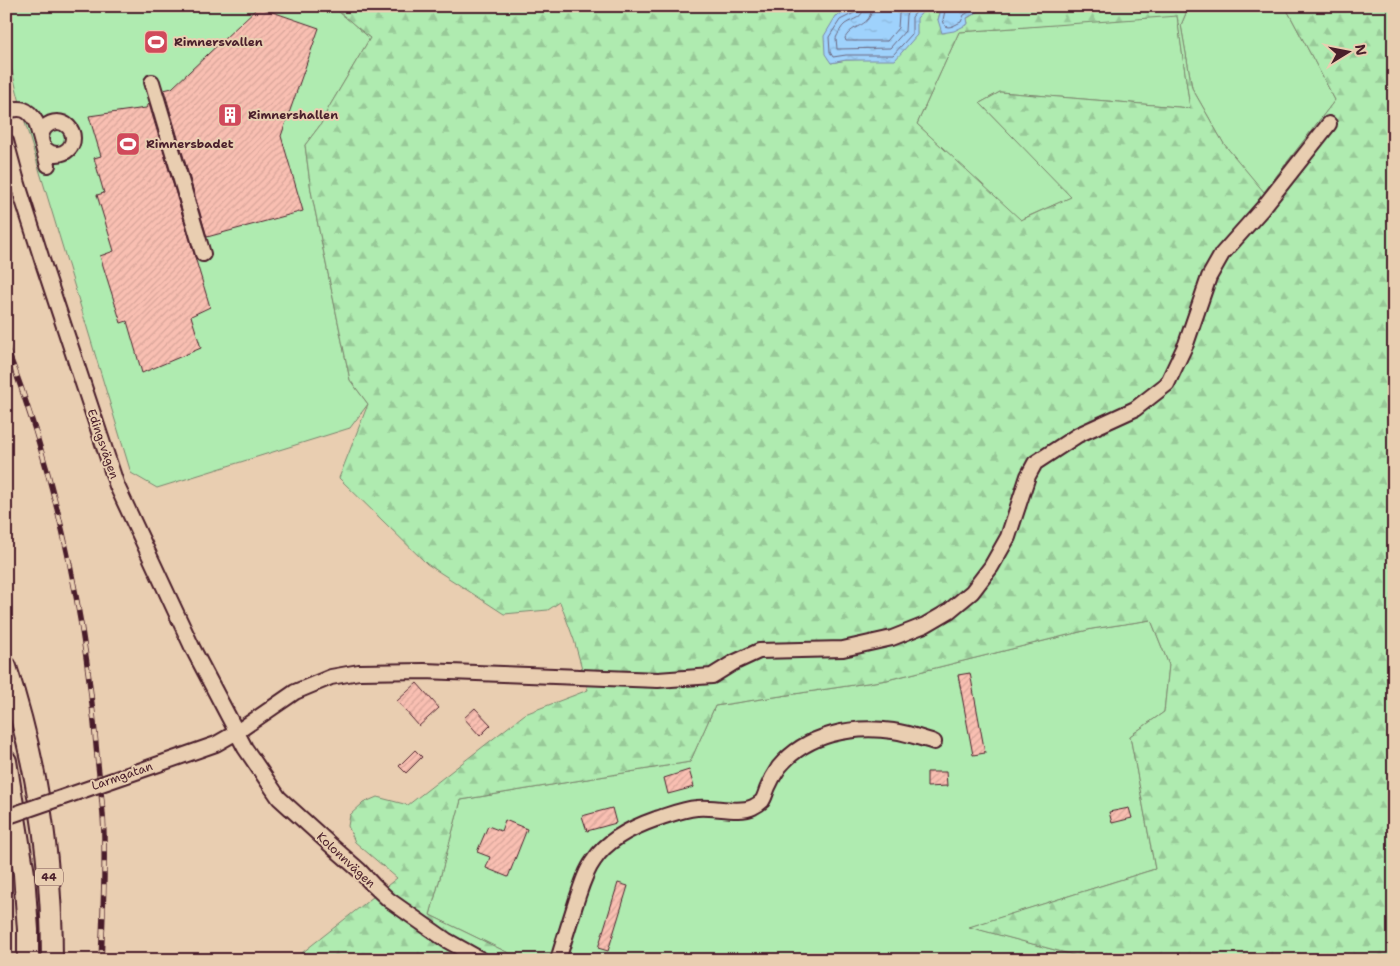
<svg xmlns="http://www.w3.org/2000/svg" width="1400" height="966" font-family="'Shantell Sans',sans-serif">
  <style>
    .green { fill: #afebb0; stroke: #7c856e }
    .forest { fill: url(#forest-firs); stroke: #7c856e; fill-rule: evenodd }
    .water { fill: url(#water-ripples); stroke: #7d8aa8 }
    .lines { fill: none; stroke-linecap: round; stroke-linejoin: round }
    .shore { stroke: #6c677f; stroke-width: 1 }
    .building { fill: url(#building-hatch); stroke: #4a1f2b }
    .minor-casing { stroke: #4a1f2b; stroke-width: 18 }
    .highway-casing { stroke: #4a1f2b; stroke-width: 24 }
    .minor { stroke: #e9ceb1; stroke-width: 14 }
    .highway { stroke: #e9ceb1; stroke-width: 20 }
    .rail-casing { stroke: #4a1f2b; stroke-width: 5.5 }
    .rail { stroke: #e9ceb1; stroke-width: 4; stroke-dasharray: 11; stroke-linecap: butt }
    .minor-bridge-casing { stroke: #4a1f2b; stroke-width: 18; stroke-linecap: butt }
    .minor-bridge { stroke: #e9ceb1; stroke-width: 14 }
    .labels { text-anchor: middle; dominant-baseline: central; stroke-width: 4; stroke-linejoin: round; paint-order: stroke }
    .shield { fill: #e9ceb1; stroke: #7a5453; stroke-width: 1 }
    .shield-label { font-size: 11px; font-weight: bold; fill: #4a1f2b }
    .poi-label { font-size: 12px; font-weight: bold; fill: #4a1f2b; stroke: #e9ceb1; text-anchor: start }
    .street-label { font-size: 12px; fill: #4a1f2b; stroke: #e9ceb1 }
  </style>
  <defs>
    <pattern id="forest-firs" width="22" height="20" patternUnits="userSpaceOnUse" patternTransform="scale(1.25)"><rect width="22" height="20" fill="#afebb0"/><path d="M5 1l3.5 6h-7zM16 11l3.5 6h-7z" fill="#98c998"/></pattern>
    <pattern id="water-ripples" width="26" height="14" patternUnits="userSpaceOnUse" patternTransform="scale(1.25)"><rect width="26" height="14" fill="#9fd2fc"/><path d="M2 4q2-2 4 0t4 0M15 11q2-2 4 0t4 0" fill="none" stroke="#8ab4d8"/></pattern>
    <pattern id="building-hatch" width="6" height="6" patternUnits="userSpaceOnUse" patternTransform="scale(1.25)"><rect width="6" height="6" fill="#f9bfb2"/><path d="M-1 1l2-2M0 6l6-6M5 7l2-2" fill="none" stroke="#d7a499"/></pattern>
  </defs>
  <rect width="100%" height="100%" fill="#e9ceb1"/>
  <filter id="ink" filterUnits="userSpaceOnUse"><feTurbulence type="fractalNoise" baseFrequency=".02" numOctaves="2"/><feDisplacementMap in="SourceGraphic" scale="10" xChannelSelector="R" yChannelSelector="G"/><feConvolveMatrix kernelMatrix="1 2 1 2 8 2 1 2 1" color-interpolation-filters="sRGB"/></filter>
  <g filter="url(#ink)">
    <path class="green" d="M 6,6 L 338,6 L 338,11 L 370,38 L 329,107 L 321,124 L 305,145 L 311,191 L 350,380 L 368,404 L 350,428 L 157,488 L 131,473 L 26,126 L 8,56 L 6,55 Z
      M 1189,6 L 1285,6 L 1335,100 L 1264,193 L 1224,144 L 1192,88 L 1181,25 Z
      M 1177,15 L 1190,108 L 1000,92 L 980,103 L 1072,197 L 1020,220 L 917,124 L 959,32 Z
      M 1151,620 L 1169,665 L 1164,712 L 1130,736 L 1155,869 L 970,927 L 1092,960 L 523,960 L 430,915 L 461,800 L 690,762 L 715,706 L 887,680 L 1092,629 Z"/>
    <path class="forest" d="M 338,6 L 858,6 L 836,16 L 831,63 L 846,60 L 878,59 L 928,6 L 942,6 L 938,20 L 968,23 L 966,19 L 987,6 L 1189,6 L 1181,25 L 1192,88 L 1224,144 L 1264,192 L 1335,100 L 1285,6 L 1394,6 L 1394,960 L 1092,960 L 969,927 L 1155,869 L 1130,736 L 1164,712 L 1169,665 L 1151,620 L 1092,629 L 887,680 L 715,706 L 690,762 L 461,800 L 430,915 L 523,960 L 293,960 L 397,878 L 355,842 L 348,826 L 350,815 L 363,803 L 377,797 L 408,805 L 525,714 L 588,690 L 574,640 L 560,602 L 548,610 L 504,614 L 427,564 L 339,478 L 368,404 L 350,380 L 311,191 L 305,145 L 321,124 L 329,107 L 370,38 L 338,11 ZM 1177,16 L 1190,108 L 1000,92 L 980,103 L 1071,197 L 1021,220 L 917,124 L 959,32 Z"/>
    <path class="water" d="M 858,6 L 928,6 L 917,18 L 917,35 L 895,60 L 846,60 L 831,63 L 825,54 L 824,36 L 836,16 Z
      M 942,6 L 987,6 L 967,18 L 968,24 L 954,31 L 942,33 L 938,20 Z"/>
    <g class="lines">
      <path class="shore" d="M 858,6 L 856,12 L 840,20 L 829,37 L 830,52 L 833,57 L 846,55 L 893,55 L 912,34 L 912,17 L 921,6
        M 864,6 C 863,19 854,18 845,24 C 841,27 838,34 836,38 L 837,49 L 890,48 L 905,31 L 906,15 L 913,6
        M 872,6 C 871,29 854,22 845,38 L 846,41 L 887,41 L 898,28 L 899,14 L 902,6
        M 946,6 L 943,20 L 945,26 C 950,29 956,24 961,22 L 964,15 L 978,6"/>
    </g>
    <path class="building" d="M 258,7 L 319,28 L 281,136 L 303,211 L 207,237 L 164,90 L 172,88 Z
      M 149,104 L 210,307 L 191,316 L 201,348 L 142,373 L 127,321 L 121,323 L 100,256 L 114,251 L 97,195 L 104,193 L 94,158 L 101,156 L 89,116 L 146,108 Z
      M 970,673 L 985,753 L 973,755 L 958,675 Z
      M 417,683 L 439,708 L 419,726 L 397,701 Z
      M 475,708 L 491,725 L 480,736 L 464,718 Z
      M 415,750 L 422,757 L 406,773 L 399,766 Z
      M 689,770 L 694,787 L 668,794 L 664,778 Z
      M 927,772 L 946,772 L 947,786 L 927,787 Z
      M 612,808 L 616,823 L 587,831 L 582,816 Z
      M 1129,808 L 1132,818 L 1112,823 L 1109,812 Z
      M 505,820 L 527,829 L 508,877 L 486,868 L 490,857 L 477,852 L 488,826 L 501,831 Z
      M 618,883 L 628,886 L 608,951 L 598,948 Z"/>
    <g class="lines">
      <defs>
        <path id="minor" d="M 152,82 L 203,254
          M 6,111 C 21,107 28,108 36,122 L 48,165
          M41 138a16 16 0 1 1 32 0a16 16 0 1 1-32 0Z
          M 6,141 L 16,178 L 44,266 L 117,486 L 193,649 L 245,748 L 279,798 L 334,848 L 359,870 L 373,885 L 389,900 L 446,940 L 482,960
          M 139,771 L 216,744 L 237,732 L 295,692 L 331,677 L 359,672 L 424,671 L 658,680 L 712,676 L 733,663 L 759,651 L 843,649 L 892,638 L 925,625 L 949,611 L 972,592 L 991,567 L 1008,537 L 1028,476 L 1035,463 L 1078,435 L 1135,409 L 1167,384 L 1186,344 L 1209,277 L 1222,254 L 1262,209 L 1329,124
          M 558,960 C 564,940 570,921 576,902 C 581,887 585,872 594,860 C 608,839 633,827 656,819 C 669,815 683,809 697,808 C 712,806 740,814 753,807 C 755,806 760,803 762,801 C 765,797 766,791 768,787 C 771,780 775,773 779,767 C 806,734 853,725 893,731 C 907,733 921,738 934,742"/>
        <path id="highway" d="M 6,667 C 37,761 52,860 52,960
          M 6,761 L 24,874 L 28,930 L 28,960"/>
      </defs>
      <use href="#minor" class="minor-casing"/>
      <use href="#highway" class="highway-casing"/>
      <use href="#minor" class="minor"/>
      <use href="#highway" class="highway"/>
      <defs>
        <path id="rail" d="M 6,346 C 56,477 86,616 97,756 C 100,783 104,811 104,839 C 105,879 103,919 101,960"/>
      </defs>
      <use href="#rail" class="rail-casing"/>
      <use href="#rail" class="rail"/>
      <defs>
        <path id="minor-bridge" d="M 6,817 L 139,771"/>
      </defs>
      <use href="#minor-bridge" class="minor-bridge-casing"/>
      <use href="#minor-bridge" class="minor-bridge"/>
    </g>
  </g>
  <defs>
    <symbol id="stadium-square" viewBox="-11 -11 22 22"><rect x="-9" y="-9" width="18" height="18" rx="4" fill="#d1495b" stroke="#e9ceb1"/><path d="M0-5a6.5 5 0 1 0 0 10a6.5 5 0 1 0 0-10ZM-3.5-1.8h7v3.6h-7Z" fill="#fff"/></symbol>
    <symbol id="building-square" viewBox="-11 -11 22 22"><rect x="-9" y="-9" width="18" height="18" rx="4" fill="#d1495b" stroke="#e9ceb1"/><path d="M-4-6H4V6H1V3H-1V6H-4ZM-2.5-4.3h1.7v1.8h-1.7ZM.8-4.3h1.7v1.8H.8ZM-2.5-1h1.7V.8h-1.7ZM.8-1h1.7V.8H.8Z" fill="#fff"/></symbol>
  </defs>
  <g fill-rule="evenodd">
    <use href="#stadium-square" x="142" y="28" width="28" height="28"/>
    <use href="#building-square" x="216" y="101" width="28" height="28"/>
    <use href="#stadium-square" x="114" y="130" width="28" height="28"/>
  </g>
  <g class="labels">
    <rect class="shield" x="35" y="868.5" width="28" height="17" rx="4"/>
    <g class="shield-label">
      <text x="49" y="877">44</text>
    </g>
    <g class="poi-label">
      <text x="174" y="42">Rimnersvallen</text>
      <text x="248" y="115">Rimnershallen</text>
      <text x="146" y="144">Rimnersbadet</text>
    </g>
    <g class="street-label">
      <text transform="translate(103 444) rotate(71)">Edingsvägen</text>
      <text transform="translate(122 776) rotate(-19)">Larmgatan</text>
      <text transform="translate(346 860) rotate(43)">Kolonnvägen</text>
    </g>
  </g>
  <rect width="1400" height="966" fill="none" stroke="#e9ceb1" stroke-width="25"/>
  <rect x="12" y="12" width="1375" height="941" fill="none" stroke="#4a1f2b" stroke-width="2" filter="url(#ink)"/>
  <g transform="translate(1348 52) rotate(80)" stroke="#e9ceb1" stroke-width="4" paint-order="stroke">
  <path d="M0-4L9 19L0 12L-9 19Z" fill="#4a1f2b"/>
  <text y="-8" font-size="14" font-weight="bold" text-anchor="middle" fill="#4a1f2b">N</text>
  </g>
</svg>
